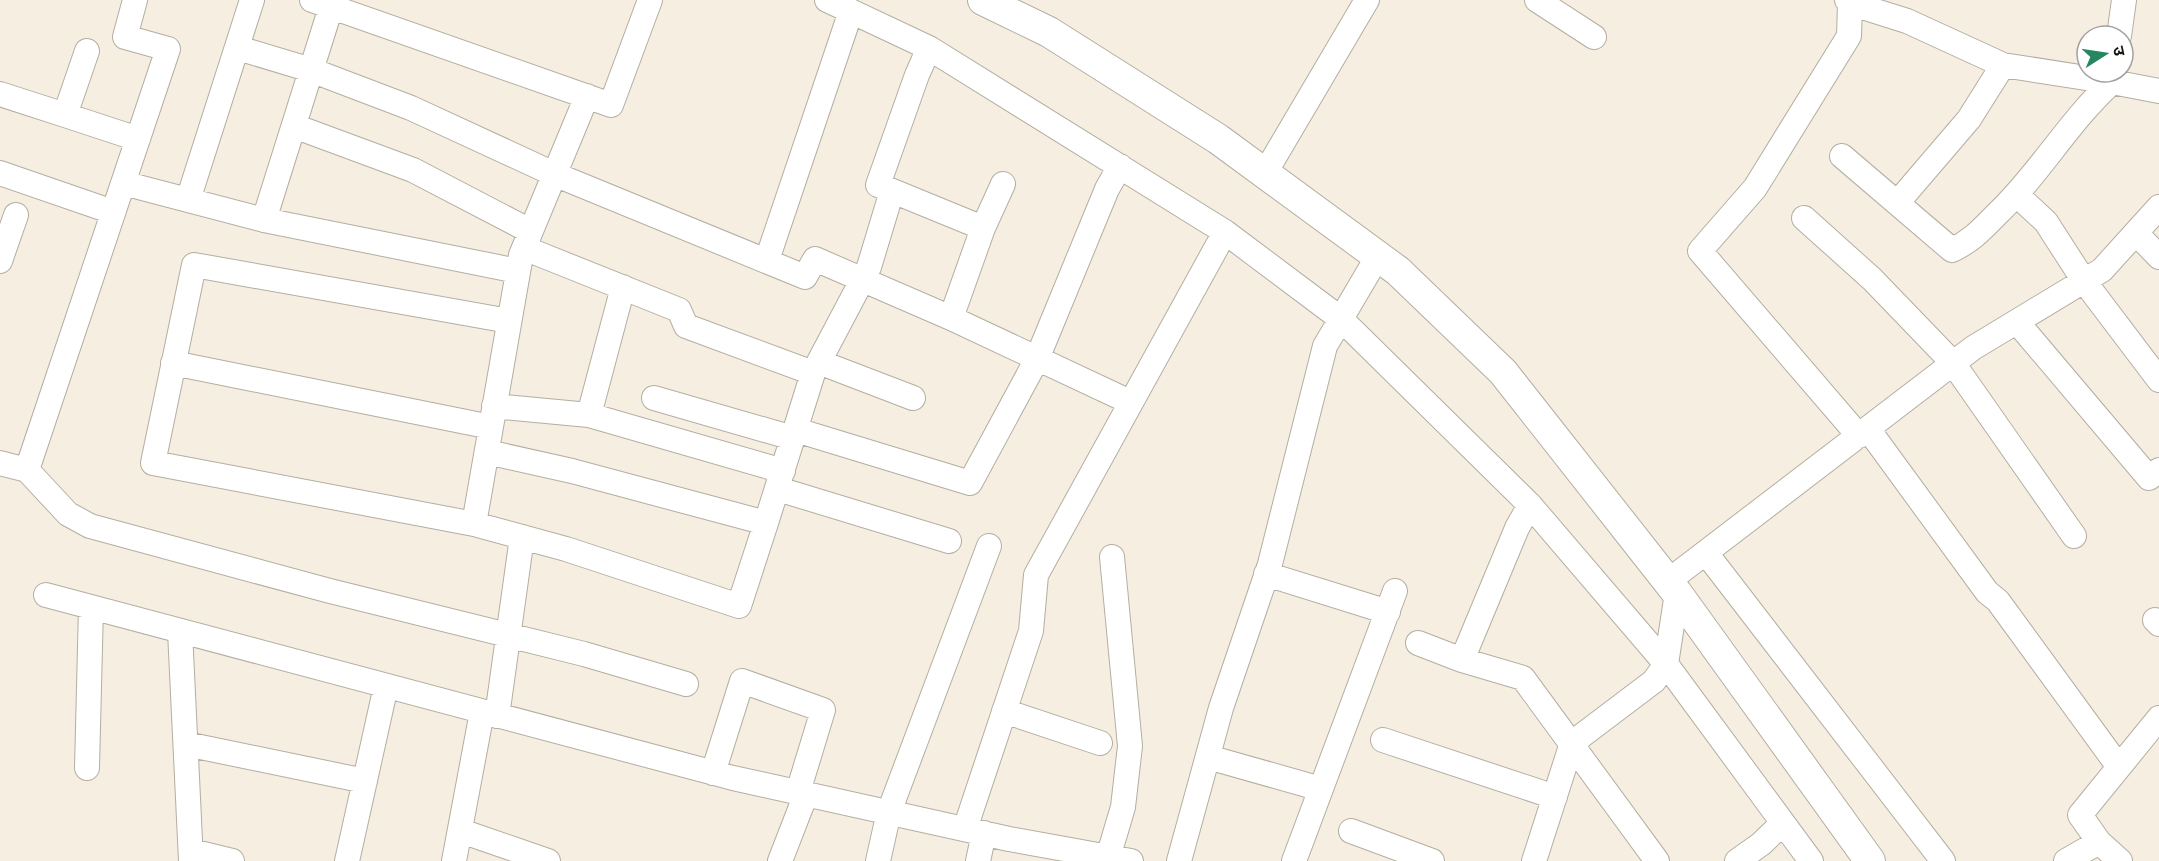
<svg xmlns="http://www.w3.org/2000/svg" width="2159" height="861" font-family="Manrope,'Noto Sans Devanagari',sans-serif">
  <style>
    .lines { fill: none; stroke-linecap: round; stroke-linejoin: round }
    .minor-casing { stroke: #b4aea1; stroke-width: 26 }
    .major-casing { stroke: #b4aea1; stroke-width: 32 }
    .minor { stroke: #fff; stroke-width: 24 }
    .major { stroke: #fff; stroke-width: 30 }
  </style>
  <rect width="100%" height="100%" fill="#f5eee1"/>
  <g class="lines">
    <defs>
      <path id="minor" d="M 312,0 L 611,105 L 650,0
        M 827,0 L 929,48 L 1225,232 L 1341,319 L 1530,505 L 1666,664 L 1811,861
        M 1537,0 L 1594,37
        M 1850,3 L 1849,36 L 1755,188 L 1700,251 L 1859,436 L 1868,429 L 1987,592 L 1998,601 L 2119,767
        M 2119,36 L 2124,0
        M 238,48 L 311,70 L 411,108 L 554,174 L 805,277 L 815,259 L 951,318 L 1130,402
        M 929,48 L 917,75 L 878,185 L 983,228
        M 2114,72 L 2112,82 L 2159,91
        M 0,94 L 65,115 L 87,51
        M 65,115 L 138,139
        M 294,126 L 413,170 L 530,231
        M 1842,156 L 1952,250 C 1973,240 1982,229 1998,213 C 2040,173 2069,121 2112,82 L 2003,65 L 1907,21 L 1850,3 L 1847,0
        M 0,173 L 113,212
        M 1265,173 L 1367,0
        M 123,183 L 264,220 L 518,271
        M 2017,195 L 2046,222 L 2084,281 L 2159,380
        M 188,200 L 252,0
        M 1898,202 L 1969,119 L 2003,65
        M 1804,218 L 1872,279 L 1953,363 L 2074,536
        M 264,220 L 331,7
        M 2136,233 L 2159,257
        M 524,248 L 679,310 L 686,326 L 813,373
        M 767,260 L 851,11
        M 0,261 L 16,215
        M 951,318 L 983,228 L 1003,184
        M 509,321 L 194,265 L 153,463 L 474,524 L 566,549 L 739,606 L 766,523
        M 2017,322 L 2149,478 L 2159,470
        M 819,362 L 913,398
        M 173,363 L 491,427
        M 654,398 L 793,438
        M 494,406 L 589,415 L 783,471
        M 589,415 L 623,287
        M 796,430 L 970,483 L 1037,359 L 1107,189 L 1120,166
        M 487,452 L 572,471 L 766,523 L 813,373 L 869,267 L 892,191
        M 0,463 L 27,470 L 68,514 L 90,526 L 330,591 L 584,654 L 686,684
        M 27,470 L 168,49 L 125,37 L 135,0
        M 778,489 L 949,541
        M 474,524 L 521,255 L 587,96
        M 1706,553 L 1943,861
        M 1266,574 L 1388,612
        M 1667,582 L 1973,348 L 2102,270 L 2159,207
        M 46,595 L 733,778 L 1009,839 L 1131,861
        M 2155,620 L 2159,624
        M 180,631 L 191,861
        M 1418,643 L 1462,660 L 1523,678 L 1657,861
        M 1462,660 L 1517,528 L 1530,505
        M 1004,711 L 1100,743
        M 497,716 L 522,537
        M 1383,740 L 1555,797
        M 186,744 L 365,781
        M 1208,757 L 1321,789
        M 87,768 L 91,607
        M 713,773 L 742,681 L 823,710 L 798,792
        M 965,829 L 1031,631 L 1036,575 L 1225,232
        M 461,831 L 548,861
        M 1351,831 L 1432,861
        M 191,851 L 232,861
        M 347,861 L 386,686
        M 454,861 L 482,712
        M 780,861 L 806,794
        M 878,861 L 889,812 L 989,546
        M 978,861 L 984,833
        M 1107,861 L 1123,807 L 1130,746 L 1112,557
        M 1179,861 L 1221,708 L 1270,564 L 1325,346 L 1378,256
        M 1294,861 L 1395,591
        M 1534,861 L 1572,743 L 1654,681 L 1666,664 L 1677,593
        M 1737,861 L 1761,844 L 1783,823
        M 2066,861 L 2099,842
        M 2120,861 L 2099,842 L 2080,815 L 2159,718"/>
      <path id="major" d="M 983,0 L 1049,32 L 1218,139 L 1398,271 L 1503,372 L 1677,593 L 1870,861"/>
    </defs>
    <use href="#minor" class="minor-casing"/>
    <use href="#major" class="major-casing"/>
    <use href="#minor" class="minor"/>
    <use href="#major" class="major"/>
  </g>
  <g transform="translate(2105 54) rotate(78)"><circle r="28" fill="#ffffff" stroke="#a2a19f" stroke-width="1.5"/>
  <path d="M0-4.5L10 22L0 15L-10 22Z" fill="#26865f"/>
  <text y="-9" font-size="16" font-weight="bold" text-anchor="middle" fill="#171510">उ</text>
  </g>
</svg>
